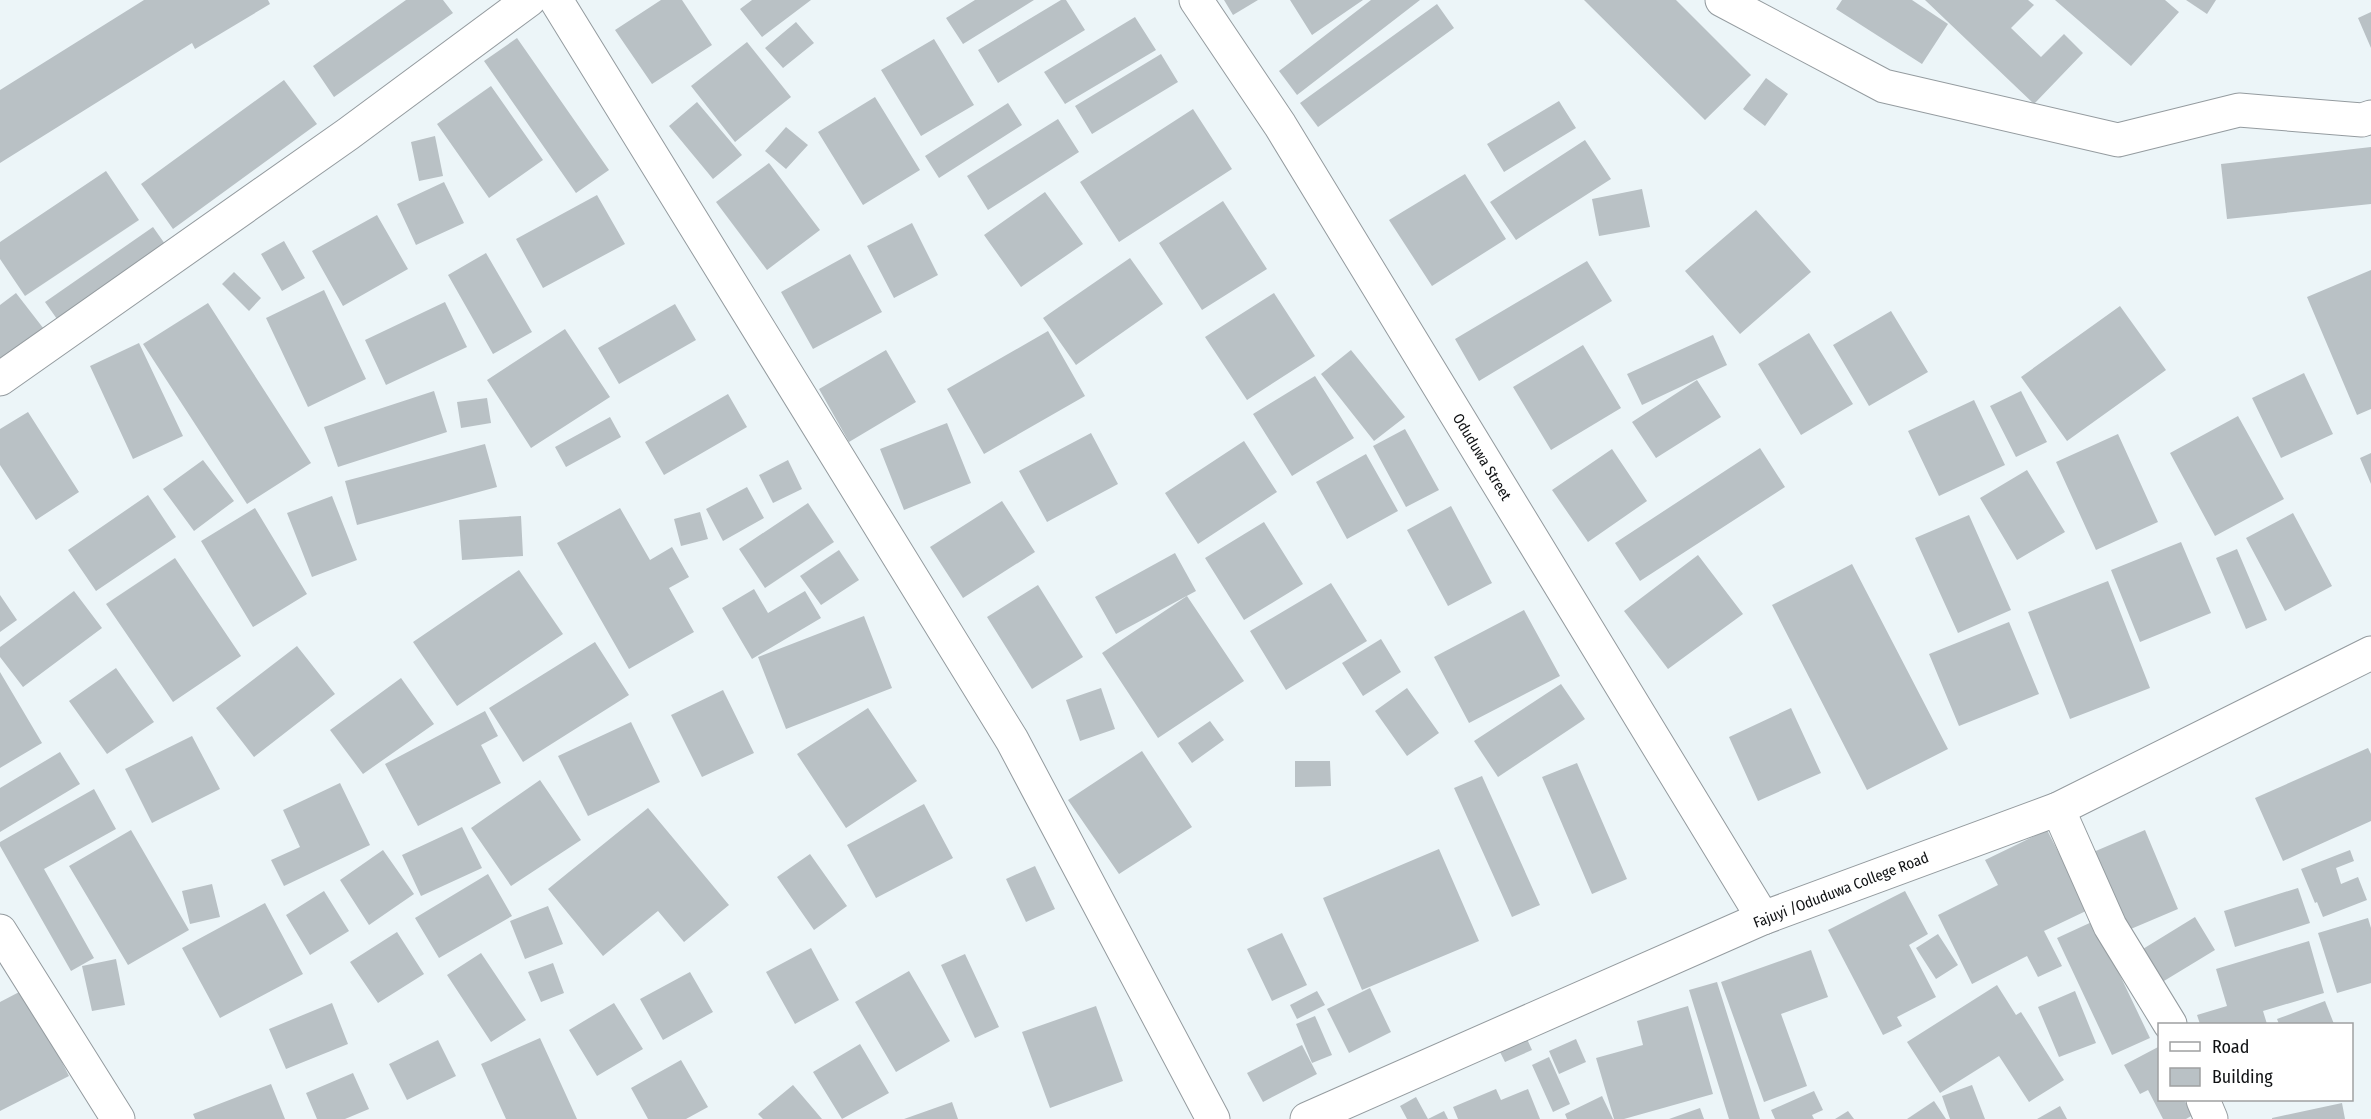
<svg xmlns="http://www.w3.org/2000/svg" width="2371" height="1119" font-family="'Fira Sans Condensed',sans-serif">
  <style>
    .building { fill: #b9c1c5 }
    .lines { fill: none; stroke-linecap: round; stroke-linejoin: round }
    .minor-casing { stroke: #949b9f; stroke-width: 35 }
    .major-casing { stroke: #949b9f; stroke-width: 35 }
    .minor { stroke: #fff; stroke-width: 33 }
    .major { stroke: #fff; stroke-width: 33 }
    .labels { text-anchor: middle; dominant-baseline: central; stroke-width: 4.5; stroke-linejoin: round; paint-order: stroke }
    .street-label { font-size: 15px; fill: #101214; stroke: #fff }
  </style>
  <rect width="100%" height="100%" fill="#ecf5f8"/>
  <path class="building" d="M 144,0 L 268,0 L 270,4 L 195,49 L 192,43 L 0,163 L 0,90 Z
    M 406,0 L 443,0 L 453,13 L 334,97 L 313,66 Z
    M 661,0 L 682,0 L 712,45 L 652,84 L 615,30 Z
    M 752,0 L 811,0 L 762,37 L 740,9 Z
    M 975,0 L 1034,0 L 963,44 L 946,18 Z
    M 1061,0 L 1066,0 L 1085,30 L 998,83 L 978,50 Z
    M 1224,0 L 1258,0 L 1233,15 Z
    M 1290,0 L 1363,0 L 1312,35 Z
    M 1371,0 L 1420,0 L 1297,95 L 1279,71 Z
    M 1584,0 L 1676,0 L 1751,75 L 1705,120 Z
    M 1842,0 L 1912,0 L 1948,24 L 1922,64 L 1836,9 Z
    M 1925,0 L 2028,0 L 2034,5 L 2011,28 L 2041,57 L 2064,34 L 2083,53 L 2034,104 Z
    M 2055,0 L 2165,0 L 2179,12 L 2131,66 Z
    M 2186,0 L 2216,0 L 2207,14 Z
    M 1437,4 L 1454,28 L 1318,127 L 1300,103 Z
    M 2371,12 L 2371,48 L 2358,18 Z
    M 1135,17 L 1156,50 L 1065,104 L 1044,72 Z
    M 796,22 L 814,43 L 783,68 L 765,48 Z
    M 517,38 L 609,170 L 576,193 L 484,61 Z
    M 934,39 L 974,105 L 921,136 L 881,70 Z
    M 747,42 L 791,97 L 735,142 L 691,86 Z
    M 1161,54 L 1178,82 L 1092,134 L 1075,106 Z
    M 1766,78 L 1788,94 L 1765,126 L 1743,109 Z
    M 284,80 L 317,124 L 173,229 L 141,184 Z
    M 491,86 L 543,160 L 489,198 L 437,124 Z
    M 875,97 L 920,170 L 863,205 L 818,132 Z
    M 1559,101 L 1576,128 L 1504,172 L 1487,144 Z
    M 697,102 L 742,155 L 713,179 L 669,126 Z
    M 1008,103 L 1022,125 L 939,178 L 925,156 Z
    M 1193,109 L 1232,169 L 1119,242 L 1080,182 Z
    M 1058,119 L 1079,152 L 988,210 L 967,176 Z
    M 786,127 L 808,145 L 786,169 L 765,151 Z
    M 435,136 L 443,176 L 419,181 L 411,142 Z
    M 1585,140 L 1611,179 L 1516,240 L 1490,202 Z
    M 2371,147 L 2371,204 L 2227,219 L 2221,164 Z
    M 769,163 L 820,230 L 767,270 L 716,202 Z
    M 106,171 L 139,220 L 25,296 L 0,259 L 0,242 Z
    M 1465,174 L 1506,239 L 1432,286 L 1389,220 Z
    M 444,182 L 464,223 L 416,245 L 397,204 Z
    M 1642,189 L 1650,227 L 1599,236 L 1592,199 Z
    M 1045,192 L 1083,244 L 1021,287 L 984,235 Z
    M 597,195 L 625,244 L 543,288 L 516,239 Z
    M 1223,201 L 1267,269 L 1202,310 L 1159,243 Z
    M 1756,210 L 1811,272 L 1740,334 L 1685,271 Z
    M 377,215 L 408,269 L 343,306 L 312,251 Z
    M 912,223 L 938,275 L 894,298 L 867,246 Z
    M 153,227 L 165,244 L 57,319 L 45,302 Z
    M 284,241 L 305,278 L 282,291 L 261,254 Z
    M 486,253 L 532,332 L 493,354 L 448,275 Z
    M 850,254 L 882,312 L 813,349 L 781,292 Z
    M 1130,258 L 1163,304 L 1076,365 L 1043,318 Z
    M 1587,261 L 1612,301 L 1479,381 L 1455,339 Z
    M 2371,270 L 2371,409 L 2357,415 L 2307,297 Z
    M 234,272 L 261,298 L 249,311 L 222,284 Z
    M 324,290 L 366,379 L 308,407 L 266,318 Z
    M 16,293 L 47,333 L 0,368 L 0,305 Z
    M 1274,293 L 1315,356 L 1247,400 L 1205,337 Z
    M 445,302 L 467,347 L 386,385 L 365,340 Z
    M 208,303 L 311,463 L 247,504 L 143,344 Z
    M 675,304 L 696,340 L 619,384 L 598,348 Z
    M 2120,306 L 2166,370 L 2067,441 L 2021,377 Z
    M 1891,311 L 1928,372 L 1869,406 L 1833,345 Z
    M 565,329 L 610,397 L 531,448 L 487,380 Z
    M 1048,331 L 1085,396 L 984,454 L 947,389 Z
    M 1809,333 L 1853,404 L 1801,435 L 1758,364 Z
    M 1713,335 L 1727,365 L 1642,405 L 1627,374 Z
    M 139,343 L 183,436 L 133,459 L 90,366 Z
    M 1583,345 L 1621,408 L 1551,450 L 1513,387 Z
    M 886,350 L 916,402 L 849,442 L 819,389 Z
    M 1351,350 L 1405,417 L 1374,441 L 1321,374 Z
    M 2304,373 L 2333,434 L 2281,458 L 2252,398 Z
    M 1315,376 L 1354,438 L 1292,476 L 1253,414 Z
    M 1697,380 L 1721,417 L 1656,458 L 1632,422 Z
    M 434,391 L 447,432 L 338,467 L 324,427 Z
    M 2021,391 L 2047,442 L 2016,457 L 1990,406 Z
    M 728,394 L 747,427 L 664,475 L 645,442 Z
    M 487,398 L 491,423 L 461,428 L 457,402 Z
    M 1974,400 L 2005,465 L 1939,496 L 1908,431 Z
    M 28,412 L 79,492 L 36,520 L 0,465 L 0,429 Z
    M 2238,416 L 2284,499 L 2215,536 L 2170,453 Z
    M 610,417 L 621,437 L 566,467 L 555,447 Z
    M 947,423 L 971,483 L 904,510 L 880,449 Z
    M 1405,429 L 1439,490 L 1406,507 L 1373,446 Z
    M 1091,433 L 1118,484 L 1047,522 L 1019,471 Z
    M 2118,434 L 2158,522 L 2096,550 L 2056,462 Z
    M 1244,441 L 1277,492 L 1198,544 L 1165,493 Z
    M 485,444 L 497,487 L 357,525 L 345,481 Z
    M 1760,448 L 1785,487 L 1640,581 L 1615,543 Z
    M 1612,449 L 1647,501 L 1588,542 L 1552,490 Z
    M 2371,453 L 2371,484 L 2360,458 Z
    M 1366,454 L 1398,511 L 1347,539 L 1316,482 Z
    M 203,460 L 234,501 L 194,531 L 163,489 Z
    M 788,460 L 802,489 L 773,503 L 759,475 Z
    M 2027,470 L 2065,532 L 2017,560 L 1980,498 Z
    M 747,487 L 764,518 L 723,541 L 706,509 Z
    M 148,495 L 176,537 L 96,591 L 68,550 Z
    M 332,496 L 357,560 L 312,577 L 287,513 Z
    M 1002,501 L 1035,552 L 963,598 L 930,547 Z
    M 808,503 L 834,542 L 765,588 L 739,549 Z
    M 1451,506 L 1492,583 L 1448,606 L 1407,530 Z
    M 255,508 L 307,594 L 253,627 L 201,541 Z
    M 620,508 L 650,560 L 672,547 L 689,577 L 669,588 L 694,632 L 629,669 L 557,543 Z
    M 700,512 L 708,539 L 681,546 L 674,519 Z
    M 2293,513 L 2332,586 L 2285,611 L 2246,538 Z
    M 1969,515 L 2011,610 L 1958,633 L 1915,538 Z
    M 521,516 L 523,556 L 462,560 L 459,520 Z
    M 1264,522 L 1303,584 L 1244,620 L 1205,558 Z
    M 2181,542 L 2211,613 L 2140,642 L 2111,570 Z
    M 2237,549 L 2267,620 L 2246,629 L 2216,558 Z
    M 839,550 L 859,580 L 821,605 L 800,576 Z
    M 1175,553 L 1196,591 L 1116,634 L 1095,597 Z
    M 1698,555 L 1743,614 L 1668,669 L 1624,611 Z
    M 175,558 L 241,656 L 173,702 L 106,604 Z
    M 1852,564 L 1948,749 L 1867,790 L 1772,605 Z
    M 519,570 L 563,634 L 457,706 L 413,642 Z
    M 2108,581 L 2150,688 L 2070,719 L 2028,612 Z
    M 1331,583 L 1367,641 L 1286,690 L 1250,631 Z
    M 1038,585 L 1083,657 L 1032,689 L 987,617 Z
    M 754,589 L 768,613 L 805,591 L 821,618 L 752,659 L 722,608 Z
    M 74,591 L 102,628 L 23,687 L 0,657 L 0,647 Z
    M 0,595 L 17,620 L 0,632 Z
    M 1187,596 L 1244,681 L 1158,738 L 1102,653 Z
    M 1524,610 L 1560,676 L 1469,723 L 1434,657 Z
    M 864,616 L 892,688 L 786,729 L 758,657 Z
    M 2009,622 L 2039,694 L 1959,726 L 1929,654 Z
    M 1381,639 L 1401,672 L 1363,696 L 1342,663 Z
    M 595,642 L 629,695 L 523,762 L 489,708 Z
    M 297,646 L 335,694 L 254,757 L 216,708 Z
    M 116,668 L 154,722 L 107,754 L 69,701 Z
    M 0,672 L 42,743 L 0,768 Z
    M 401,678 L 434,724 L 363,774 L 330,730 Z
    M 1561,684 L 1585,719 L 1498,777 L 1474,741 Z
    M 1101,688 L 1115,729 L 1080,741 L 1066,700 Z
    M 1407,688 L 1439,733 L 1407,756 L 1375,711 Z
    M 723,690 L 754,753 L 702,777 L 671,715 Z
    M 868,708 L 917,781 L 846,828 L 797,754 Z
    M 1791,708 L 1821,773 L 1758,801 L 1729,737 Z
    M 485,711 L 498,736 L 481,745 L 501,783 L 418,826 L 385,764 Z
    M 1210,721 L 1224,740 L 1192,763 L 1178,743 Z
    M 631,722 L 660,782 L 588,816 L 558,756 Z
    M 192,736 L 220,789 L 152,823 L 125,769 Z
    M 2368,748 L 2371,754 L 2371,821 L 2283,861 L 2255,798 Z
    M 1142,751 L 1192,827 L 1119,874 L 1068,800 Z
    M 60,752 L 80,784 L 0,832 L 0,788 Z
    M 1295,761 L 1330,761 L 1331,786 L 1295,787 Z
    M 1577,763 L 1627,879 L 1592,894 L 1542,777 Z
    M 1482,776 L 1540,905 L 1512,917 L 1454,788 Z
    M 540,780 L 581,840 L 511,886 L 471,828 Z
    M 340,783 L 370,845 L 284,886 L 271,860 L 300,847 L 283,810 Z
    M 94,789 L 116,829 L 44,869 L 94,958 L 71,971 L 0,846 L 0,842 Z
    M 924,804 L 953,858 L 876,898 L 847,845 Z
    M 648,808 L 729,905 L 684,942 L 658,911 L 603,956 L 548,889 Z
    M 462,827 L 482,868 L 421,896 L 402,855 Z
    M 131,830 L 189,930 L 128,965 L 69,866 Z
    M 2047,830 L 2088,910 L 2044,931 L 2062,966 L 2038,977 L 2027,956 L 1972,984 L 1938,915 L 1998,885 L 1985,860 Z
    M 2145,830 L 2178,909 L 2119,934 L 2084,856 Z
    M 1439,849 L 1479,941 L 1362,990 L 1323,898 Z
    M 383,850 L 414,894 L 369,925 L 340,880 Z
    M 2350,850 L 2354,861 L 2336,868 L 2341,884 L 2358,877 L 2367,900 L 2323,917 L 2317,902 L 2315,903 L 2301,869 Z
    M 810,854 L 847,906 L 814,930 L 777,877 Z
    M 1035,866 L 1055,909 L 1026,922 L 1006,879 Z
    M 488,874 L 512,916 L 439,958 L 415,918 Z
    M 212,884 L 220,917 L 190,924 L 182,891 Z
    M 2298,888 L 2310,923 L 2235,947 L 2224,911 Z
    M 324,891 L 349,931 L 310,955 L 286,915 Z
    M 1905,891 L 1928,934 L 1909,945 L 1936,997 L 1897,1017 L 1902,1026 L 1883,1035 L 1828,930 Z
    M 265,903 L 303,974 L 220,1018 L 182,948 Z
    M 548,906 L 563,944 L 525,959 L 510,921 Z
    M 2195,917 L 2215,950 L 2159,984 L 2138,952 Z
    M 2368,918 L 2371,928 L 2371,983 L 2337,993 L 2318,933 Z
    M 2094,921 L 2150,1038 L 2112,1055 L 2057,938 Z
    M 397,932 L 424,974 L 378,1003 L 350,962 Z
    M 1282,933 L 1307,985 L 1272,1001 L 1247,949 Z
    M 1938,934 L 1958,965 L 1936,979 L 1916,948 Z
    M 2309,941 L 2324,993 L 2263,1011 L 2267,1024 L 2200,1024 L 2197,1015 L 2227,1006 L 2216,969 Z
    M 811,948 L 839,1000 L 795,1024 L 766,972 Z
    M 1811,950 L 1828,997 L 1781,1014 L 1807,1086 L 1764,1102 L 1721,982 Z
    M 481,953 L 526,1020 L 491,1042 L 447,975 Z
    M 965,954 L 999,1027 L 975,1038 L 941,965 Z
    M 116,959 L 125,1005 L 92,1011 L 82,966 Z
    M 553,963 L 564,993 L 541,1002 L 528,972 Z
    M 909,971 L 950,1041 L 896,1072 L 855,1002 Z
    M 690,972 L 713,1012 L 663,1040 L 640,999 Z
    M 1717,982 L 1760,1119 L 1729,1119 L 1689,990 Z
    M 1997,985 L 2016,1015 L 2021,1012 L 2064,1080 L 2029,1102 L 1999,1056 L 1940,1093 L 1907,1042 Z
    M 1370,988 L 1391,1032 L 1349,1053 L 1327,1009 Z
    M 25,989 L 69,1076 L 0,1111 L 0,1002 Z
    M 1317,991 L 1325,1005 L 1297,1019 L 1290,1005 Z
    M 2075,991 L 2096,1043 L 2059,1057 L 2038,1007 Z
    M 2325,1001 L 2334,1024 L 2279,1024 L 2277,1019 Z
    M 332,1003 L 348,1044 L 286,1069 L 269,1029 Z
    M 614,1003 L 643,1049 L 597,1076 L 569,1030 Z
    M 1096,1006 L 1123,1081 L 1050,1108 L 1022,1032 Z
    M 1688,1006 L 1713,1094 L 1624,1119 L 1614,1119 L 1596,1058 L 1643,1045 L 1637,1021 Z
    M 1315,1016 L 1332,1055 L 1312,1063 L 1296,1024 Z
    M 540,1038 L 577,1119 L 506,1119 L 481,1064 Z
    M 1527,1039 L 1532,1050 L 1505,1062 L 1500,1052 Z
    M 1576,1039 L 1586,1062 L 1559,1074 L 1549,1051 Z
    M 438,1040 L 456,1076 L 407,1100 L 389,1064 Z
    M 860,1044 L 889,1093 L 842,1119 L 813,1072 Z
    M 1302,1045 L 1317,1074 L 1263,1102 L 1247,1073 Z
    M 2160,1046 L 2160,1100 L 2184,1100 L 2193,1115 L 2186,1119 L 2163,1119 L 2148,1090 L 2140,1094 L 2124,1065 Z
    M 1549,1057 L 1570,1104 L 1553,1112 L 1532,1065 Z
    M 681,1060 L 708,1107 L 686,1119 L 648,1119 L 631,1088 Z
    M 353,1073 L 369,1109 L 345,1119 L 317,1119 L 306,1093 Z
    M 271,1084 L 285,1119 L 195,1119 L 193,1114 Z
    M 793,1085 L 822,1119 L 763,1119 L 758,1114 Z
    M 1972,1085 L 1985,1119 L 1950,1119 L 1942,1096 Z
    M 1496,1089 L 1501,1100 L 1528,1089 L 1540,1119 L 1458,1119 L 1453,1107 Z
    M 1814,1091 L 1823,1110 L 1812,1115 L 1814,1119 L 1775,1119 L 1771,1110 Z
    M 1602,1096 L 1613,1119 L 1567,1119 L 1565,1114 Z
    M 1416,1097 L 1428,1119 L 1407,1119 L 1400,1106 Z
    M 1934,1101 L 1946,1119 L 1907,1119 Z
    M 952,1102 L 958,1119 L 904,1119 Z
    M 2342,1103 L 2345,1119 L 2272,1119 L 2272,1118 Z
    M 2060,1106 L 2067,1119 L 2037,1119 Z
    M 1700,1108 L 1704,1119 L 1669,1119 Z
    M 1444,1111 L 1448,1119 L 1428,1119 Z
    M 1848,1111 L 1854,1119 L 1835,1119 Z"/>
  <g class="lines">
    <defs>
      <path id="minor" d="M 556,0 L 1012,740 L 1213,1119
        M 1196,0 L 1280,125 L 1763,918
        M 1722,0 L 1884,86 L 2118,140 L 2239,110 L 2362,120 L 2371,117
        M 0,379 L 348,134 L 529,0
        M 2058,809 L 2110,926 L 2170,1024
        M 0,931 L 118,1119
        M 2203,1100 L 2211,1119"/>
      <path id="major" d="M 1307,1119 L 1763,918 L 2058,809 L 2371,653"/>
    </defs>
    <use href="#minor" class="minor-casing"/>
    <use href="#major" class="major-casing"/>
    <use href="#minor" class="minor"/>
    <use href="#major" class="major"/>
  </g>
  <g class="labels">
    <g class="street-label">
      <text transform="translate(1482 457) rotate(59)">Oduduwa Street</text>
      <text transform="translate(1841 890) rotate(-21)">Fajuyi /Oduduwa College Road</text>
    </g>
  </g>
  <rect x="2158" y="1023" width="195" height="78" fill="#ffffff" stroke="#9fa0a1" stroke-width="1.5"/>
  <rect x="2170" y="1042" width="30" height="9" fill="#ffffff" stroke="#9fa0a1" stroke-width="1.5"/>
  <text x="2212" y="1053" font-size="18" fill="#101214">Road</text>
  <rect x="2170" y="1068" width="30" height="18" fill="#b9c1c5" stroke="#9fa0a1" stroke-width="1.5"/>
  <text x="2212" y="1083" font-size="18" fill="#101214">Building</text>
</svg>
